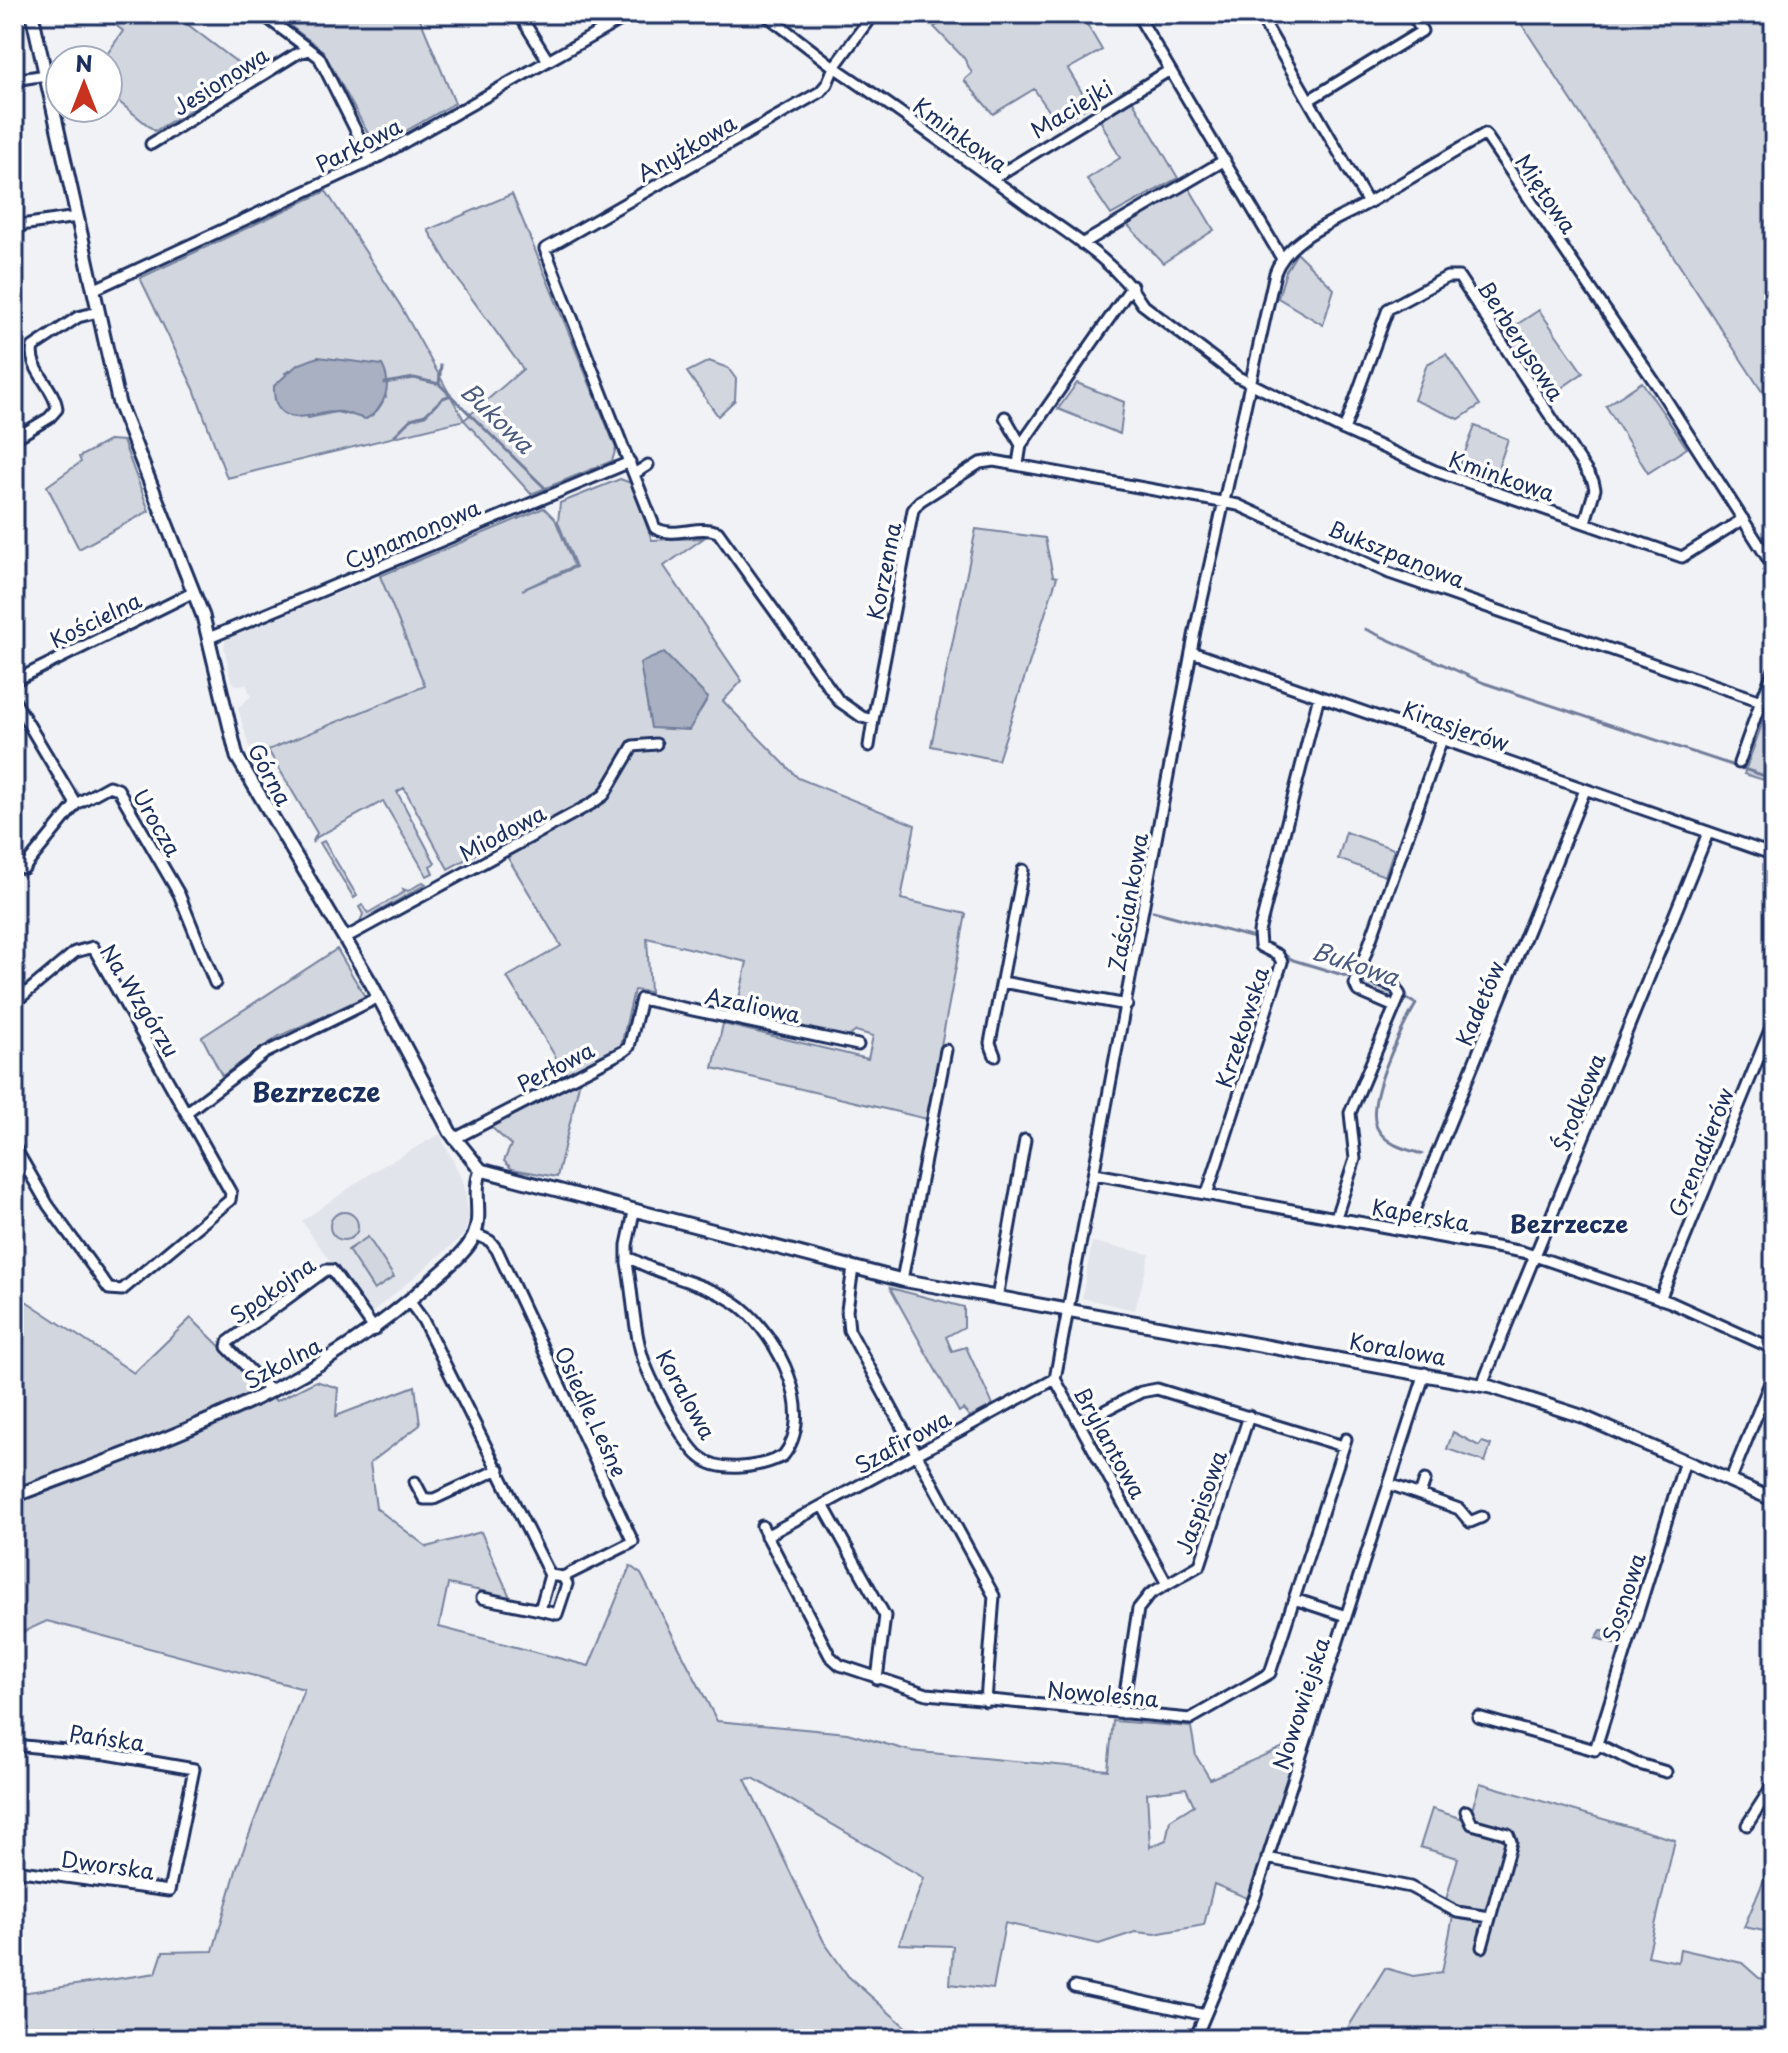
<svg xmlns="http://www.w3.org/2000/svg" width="1788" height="2053" font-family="'Playpen Sans',sans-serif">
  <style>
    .built { fill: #e1e4ea }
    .green { fill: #d2d6df; stroke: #76829e; stroke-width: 2; fill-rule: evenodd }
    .water { fill: #a8b0c2; stroke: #707c9a; stroke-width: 2 }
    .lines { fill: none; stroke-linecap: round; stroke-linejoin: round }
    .stream { stroke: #707c9a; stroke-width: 3 }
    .minor-casing { stroke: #1b2f5e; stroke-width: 15 }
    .tertiary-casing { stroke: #1b2f5e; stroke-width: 17 }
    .minor { stroke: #fff; stroke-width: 9 }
    .tertiary { stroke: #fff; stroke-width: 11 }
    .labels { text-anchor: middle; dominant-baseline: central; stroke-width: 7; stroke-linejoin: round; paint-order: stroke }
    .street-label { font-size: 22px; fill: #1b2f5e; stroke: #fff }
    .water-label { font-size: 24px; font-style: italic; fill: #4c5c81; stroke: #fff }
    .neighbourhood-label { font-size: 24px; font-weight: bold; fill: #1b2f5e; stroke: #fff }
    .quarter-label { font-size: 26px; font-weight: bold; fill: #1b2f5e; stroke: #fff }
  </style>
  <rect width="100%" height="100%" fill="#f1f2f5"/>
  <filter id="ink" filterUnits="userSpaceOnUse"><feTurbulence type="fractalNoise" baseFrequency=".0125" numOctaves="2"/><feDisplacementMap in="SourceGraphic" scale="16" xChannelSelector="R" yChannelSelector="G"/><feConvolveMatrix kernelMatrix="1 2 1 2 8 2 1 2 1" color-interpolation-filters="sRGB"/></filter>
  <g filter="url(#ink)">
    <path class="built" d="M 380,576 L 425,686 L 252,757 L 238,708 L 251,696 L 246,684 L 236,685 L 231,680 L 224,646 L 226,639 Z
      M 440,1134 L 464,1184 L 469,1216 L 465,1234 L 368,1316 L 302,1221 L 374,1171 Z
      M 1092,1242 L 1150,1254 L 1135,1310 L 1082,1298 Z"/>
    <path class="green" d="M 102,14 L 174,14 L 251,73 L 155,131 L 108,93 L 108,60 L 103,60 L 123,31 Z
      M 275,14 L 418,14 L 455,103 L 376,148 L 323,51 Z
      M 957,14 L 1081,14 L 1102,50 L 1068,69 L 1090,106 L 1058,124 L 1034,89 L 993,114 L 964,80 L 972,73 L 964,58 L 934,27 Z
      M 1515,14 L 1774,14 L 1774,410 Z
      M 1131,98 L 1178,178 L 1111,215 L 1087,179 L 1120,158 L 1099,118 Z
      M 1188,186 L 1214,230 L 1163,263 L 1123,220 Z
      M 326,191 L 400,305 L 464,420 L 523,369 L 454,274 L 428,230 L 512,194 L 616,448 L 612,461 L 531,494 L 464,420 L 227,478 L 194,389 L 140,278 ZM 318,357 L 384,391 L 386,397 L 349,415 L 336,412 L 308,418 L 285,373 Z
      M 1297,253 L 1334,289 L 1323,325 L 1278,298 L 1286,271 Z
      M 1539,310 L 1583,373 L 1547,398 L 1504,333 Z
      M 1446,354 L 1480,405 L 1459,419 L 1414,400 L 1427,364 Z
      M 709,361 L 728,368 L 736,379 L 735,400 L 718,416 L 687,372 Z
      M 1642,382 L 1687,448 L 1648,473 L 1606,406 Z
      M 1077,383 L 1124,402 L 1120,434 L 1058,409 Z
      M 1475,426 L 1508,439 L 1493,483 L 1458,471 Z
      M 110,440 L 123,441 L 149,511 L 79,549 L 47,486 L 81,462 L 79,457 Z
      M 620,479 L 631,483 L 652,540 L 704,538 L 664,566 L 742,681 L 723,701 L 798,778 L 915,825 L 901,899 L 966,914 L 927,1119 L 713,1068 L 723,1024 L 868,1059 L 873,1036 L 856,1031 L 847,1038 L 736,1012 L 747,962 L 647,938 L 650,992 L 634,990 L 621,1046 L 566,1074 L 507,977 L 561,946 L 508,858 L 503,839 L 448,869 L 404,788 L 397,792 L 435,863 L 430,866 L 433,873 L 427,876 L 383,801 L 317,837 L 312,843 L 317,833 L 268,750 L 425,686 L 380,576 L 544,508 L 555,519 L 574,566 L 522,590 L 576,567 L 558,522 L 560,503 Z
      M 976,529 L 1045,538 L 1053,576 L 1057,577 L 998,760 L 931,746 Z
      M 1774,691 L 1774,783 L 1744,774 Z
      M 1346,832 L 1394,849 L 1385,876 L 1338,859 Z
      M 324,841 L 357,896 L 354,898 L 320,843 Z
      M 423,882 L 426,884 L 360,922 L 363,914 L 359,907 L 362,905 L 368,913 L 404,892 L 403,889 L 408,891 Z
      M 337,949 L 365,997 L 279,1036 L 222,1076 L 202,1037 Z
      M 1368,980 L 1394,992 L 1394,998 L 1364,988 L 1364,981 Z
      M 580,1080 L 557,1177 L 512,1169 L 504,1161 L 511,1145 L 490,1126 Z
      M330 1226a14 14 0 1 1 28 0a14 14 0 1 1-28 0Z
      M 368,1237 L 394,1277 L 374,1290 L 348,1250 Z
      M 890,1288 L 964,1307 L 964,1327 L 946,1337 L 952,1351 L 966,1347 L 993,1405 L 970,1417 L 963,1409 L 959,1412 Z
      M 14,1293 L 134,1373 L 191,1318 L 276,1401 L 316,1381 L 338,1388 L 336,1416 L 415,1386 L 420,1425 L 370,1463 L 376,1508 L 427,1547 L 481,1532 L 510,1597 L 448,1584 L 439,1627 L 589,1666 L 630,1566 L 641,1574 L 717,1721 L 847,1733 L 910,1751 L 1108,1770 L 1113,1721 L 1191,1727 L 1196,1756 L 1210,1779 L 1304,1738 L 1247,1898 L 1214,1884 L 1204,1925 L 1155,1934 L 1135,1932 L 1099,1944 L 1005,1923 L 993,1989 L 950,1984 L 953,1946 L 899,1944 L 924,1878 L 753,1778 L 745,1779 L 824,1942 L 848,1976 L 919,2039 L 14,2039 L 14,1994 L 156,1973 L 163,1952 L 213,1951 L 237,1867 L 304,1689 L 47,1621 L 14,1636 ZM 1186,1788 L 1194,1805 L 1170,1820 L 1166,1840 L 1150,1847 L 1147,1793 Z
      M 1453,1432 L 1479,1446 L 1482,1442 L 1491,1445 L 1485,1462 L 1447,1449 Z
      M 1480,1783 L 1675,1840 L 1648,1956 L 1678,1962 L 1680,1949 L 1742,1963 L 1759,1978 L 1774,1981 L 1774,2039 L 1341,2039 L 1385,1968 L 1413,1976 L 1442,1972 L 1453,1916 L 1443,1910 L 1458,1858 L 1420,1847 L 1432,1809 L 1463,1819 L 1471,1813 Z
      M 1774,1856 L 1774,1933 L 1744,1927 Z
      M 910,2028 L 994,2039 L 922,2039 Z
      M 1248,2031 L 1322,2039 L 1246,2039 Z"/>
    <path class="water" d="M 318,357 L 382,365 C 393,384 385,409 366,419 C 358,417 350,414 342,412 C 321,408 272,437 274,386 L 297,365 Z
      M 664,653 L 708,698 L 689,730 L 651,728 L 640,663 Z
      M 1621,1615 L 1628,1616 L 1618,1645 L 1596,1638 L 1601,1630 L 1615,1630 Z"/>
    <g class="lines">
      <path class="stream" d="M 441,365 L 439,384 L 545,488
        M 385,383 L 414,378 L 439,384
        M 395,435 L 411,419 L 425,415 L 443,398 L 451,395
        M 1365,629 L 1484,683 L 1774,779
        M 1153,911 L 1258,939
        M 1281,953 L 1293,960 L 1353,978
        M 1361,980 L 1395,993
        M 1402,996 L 1416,1004 C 1402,1028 1361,1107 1379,1131 C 1389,1146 1406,1149 1422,1154"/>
      <defs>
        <path id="minor" d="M 262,14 L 319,57 L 371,161
          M 519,14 L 547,59
          M 765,14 L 834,67 L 873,14
          M 1137,14 L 1281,257
          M 1259,14 L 1368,203 L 1485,134 L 1658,387 L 1774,568
          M 14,80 L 46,75
          M 1309,100 L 1422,31 L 1412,14
          M 151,144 L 298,53 L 309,50
          M 992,179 L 1170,70
          M 14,226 L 77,217
          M 1082,244 L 1225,160
          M 93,290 L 371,161 L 631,14
          M 1005,417 L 1021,445 L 1018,464
          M 1344,430 L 1388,309 L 1447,277 L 1459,277 L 1593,481 L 1595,489 L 1585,522
          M 14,439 L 49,418 L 57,409 C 55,387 27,368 33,347 L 78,317 L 98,312
          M 1021,445 L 1132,286
          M 634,474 L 648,465
          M 1743,519 L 1682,557 L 1435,471 L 1344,430 L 1238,377 L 1142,304 C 1117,262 1067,233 1028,205 C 964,158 900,111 834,67 L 827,84 L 820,92 L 545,249 L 655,528 C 675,539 697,524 718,532 L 839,701 L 862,717 L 873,720 L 913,510 L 920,501 L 980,463 L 994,461 L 1238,505 L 1389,573 L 1761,701 L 1774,670
          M 209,638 L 630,462
          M 1192,652 L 1774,855
          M 14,681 L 194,592
          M 14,700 L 76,804 L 109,786 L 118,789 L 179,894 L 215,983
          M 869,746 L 873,720
          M 1739,763 L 1761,701
          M 14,866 L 24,868 L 76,804
          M 345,938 L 591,804 L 604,795 L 633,746 L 656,744
          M 1002,982 L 1127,1005
          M 14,1003 L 75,952 L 93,947 L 231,1193 L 230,1200 L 122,1290 L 109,1289 L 48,1205 L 14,1146
          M 1395,1007 L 1358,991 L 1355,984 L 1442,739
          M 995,1056 L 990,1043 L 1023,870
          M 187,1112 L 265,1053 L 379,997
          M 454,1139 L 624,1051 L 629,1047 L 641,999 L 858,1045
          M 1095,1174 L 1523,1252 L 1670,1302 L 1774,1349
          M 1207,1194 L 1282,962 L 1278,955 L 1260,946 L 1259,932 L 1319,696
          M 1336,1217 L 1355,1159 L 1350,1113 L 1400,995 L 1395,987 L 1358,972
          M 1406,1230 L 1585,790
          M 475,1234 L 490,1241 L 497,1250 L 633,1542 L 563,1577
          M 627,1258 C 634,1259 637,1262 644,1265 C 676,1280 712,1285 741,1307 C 778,1337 818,1413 783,1456 C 761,1467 720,1474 700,1457 C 683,1444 648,1376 642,1355 C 633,1326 633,1293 627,1263 L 627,1245 L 634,1212
          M 853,1268 L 847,1310 L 849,1330 L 994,1596 L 986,1701
          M 902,1280 L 946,1050
          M 997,1298 L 1025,1140
          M 1660,1299 L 1774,1020
          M 409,1301 L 423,1320 L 550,1575 L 540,1610 L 557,1614 L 567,1584 L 563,1577 L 550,1575
          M 1482,1385 L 1708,833
          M 271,1392 L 227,1347 L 228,1342 L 326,1270 L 332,1270 L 375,1330
          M 1081,1423 L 1141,1392 L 1157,1389 L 1343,1446
          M 1730,1481 L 1774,1373
          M 415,1482 L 424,1499 L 434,1499 L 499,1469
          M 1389,1484 L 1420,1495 L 1425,1480
          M 1420,1495 L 1459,1509 L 1470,1522 L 1482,1517
          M 823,1505 L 885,1616 L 877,1679
          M 762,1526 L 830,1656 L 840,1665 L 927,1694 L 1190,1719 L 1270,1673 L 1346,1439
          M 766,1536 L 1055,1379
          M 1167,1584 L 1055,1379 L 1195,631 L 1275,273 C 1288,237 1336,221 1368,203
          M 482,1598 L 540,1610
          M 1294,1599 L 1346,1616
          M 1122,1713 L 1138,1609 L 1150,1594 L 1200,1565 L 1249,1416
          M 1478,1717 L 1595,1750 L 1685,1461
          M 1597,1744 L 1636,1763 L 1666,1772
          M 14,1745 L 107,1754 L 194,1769 L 169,1891 L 14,1870
          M 1466,1811 L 1472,1824 L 1508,1834 L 1511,1842 L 1482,1947
          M 1747,1825 L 1774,1783
          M 1267,1858 L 1410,1887 L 1457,1912 L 1490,1917
          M 1074,1987 L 1205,2015
          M 1195,2039 L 1255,1897 L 1425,1373"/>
        <path id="tertiary" d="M 32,14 L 119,404 L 203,616 L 237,757 L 371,983 L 450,1132 L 481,1170 L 902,1280 L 1491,1387 L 1581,1416 L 1774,1500
          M 14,1496 C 164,1439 307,1394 428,1284 C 443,1270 465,1255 474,1236 C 483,1214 472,1192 481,1170"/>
      </defs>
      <use href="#minor" class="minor-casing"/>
      <use href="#tertiary" class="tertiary-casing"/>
      <use href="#minor" class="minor"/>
      <use href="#tertiary" class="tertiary"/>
    </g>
  </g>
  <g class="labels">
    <g class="street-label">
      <text transform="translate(220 80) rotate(-32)">Jesionowa</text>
      <text transform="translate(1071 108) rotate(-31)">Maciejki</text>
      <text transform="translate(961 134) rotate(36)">Kminkowa</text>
      <text transform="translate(358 144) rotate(-27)">Parkowa</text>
      <text transform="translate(686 147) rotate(-30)">Anyżkowa</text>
      <text transform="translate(1547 193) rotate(56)">Miętowa</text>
      <text transform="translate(1522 340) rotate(57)">Berberysowa</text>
      <text transform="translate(1502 475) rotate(19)">Kminkowa</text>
      <text transform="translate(412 533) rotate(-23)">Cynamonowa</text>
      <text transform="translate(1397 553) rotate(22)">Bukszpanowa</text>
      <text transform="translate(883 571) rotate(-79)">Korzenna</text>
      <text transform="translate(95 619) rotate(-26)">Kościelna</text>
      <text transform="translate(1456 725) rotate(19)">Kirasjerów</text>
      <text transform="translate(271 774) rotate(62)">Górna</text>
      <text transform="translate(158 822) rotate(60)">Urocza</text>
      <text transform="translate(502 832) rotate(-28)">Miodowa</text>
      <text transform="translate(1127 902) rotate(-80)">Zaściankowa</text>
      <text transform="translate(141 1000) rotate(58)">Na Wzgórzu</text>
      <text transform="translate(1479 1003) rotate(-67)">Kadetów</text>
      <text transform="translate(753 1004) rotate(12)">Azaliowa</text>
      <text transform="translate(1241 1027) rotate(-72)">Krzekowska</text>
      <text transform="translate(555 1066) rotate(-27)">Perłowa</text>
      <text transform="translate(1578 1102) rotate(-68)">Środkowa</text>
      <text transform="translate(1700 1152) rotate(-68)">Grenadierów</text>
      <text transform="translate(1421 1214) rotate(10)">Kaperska</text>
      <text transform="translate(272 1289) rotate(-35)">Spokojna</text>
      <text transform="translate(1398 1348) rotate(10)">Koralowa</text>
      <text transform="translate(282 1362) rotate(-28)">Szkolna</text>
      <text transform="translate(687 1394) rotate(61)">Koralowa</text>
      <text transform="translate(592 1411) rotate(65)">Osiedle Leśne</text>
      <text transform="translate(902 1441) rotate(-29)">Szafirowa</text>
      <text transform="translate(1111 1442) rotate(61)">Brylantowa</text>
      <text transform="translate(1200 1502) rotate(-70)">Jaspisowa</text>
      <text transform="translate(1623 1597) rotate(-72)">Sosnowa</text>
      <text transform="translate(1103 1693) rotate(5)">Nowoleśna</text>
      <text transform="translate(1300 1703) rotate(-72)">Nowowiejska</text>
      <text transform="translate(107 1737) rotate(8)">Pańska</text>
      <text transform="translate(108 1864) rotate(8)">Dworska</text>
    </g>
    <g class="water-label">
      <text transform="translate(498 417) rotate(44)">Bukowa</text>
      <text transform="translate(1356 963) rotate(19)">Bukowa</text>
    </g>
    <g class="neighbourhood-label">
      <text x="1569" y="1223">Bezrzecze</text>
    </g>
    <g class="quarter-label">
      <text x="316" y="1091">Bezrzecze</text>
    </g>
  </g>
  <rect width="1788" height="2053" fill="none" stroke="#fff" stroke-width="48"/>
  <rect x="24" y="24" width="1740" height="2005" fill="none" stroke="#1b2f5e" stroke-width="3" filter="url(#ink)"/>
  <g transform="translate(84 84)"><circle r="38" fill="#ffffff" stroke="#a4acbf" stroke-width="2"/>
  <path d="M0-6L14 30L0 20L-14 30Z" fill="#c8321e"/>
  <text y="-12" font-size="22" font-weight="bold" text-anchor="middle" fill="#1b2f5e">N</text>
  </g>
</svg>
